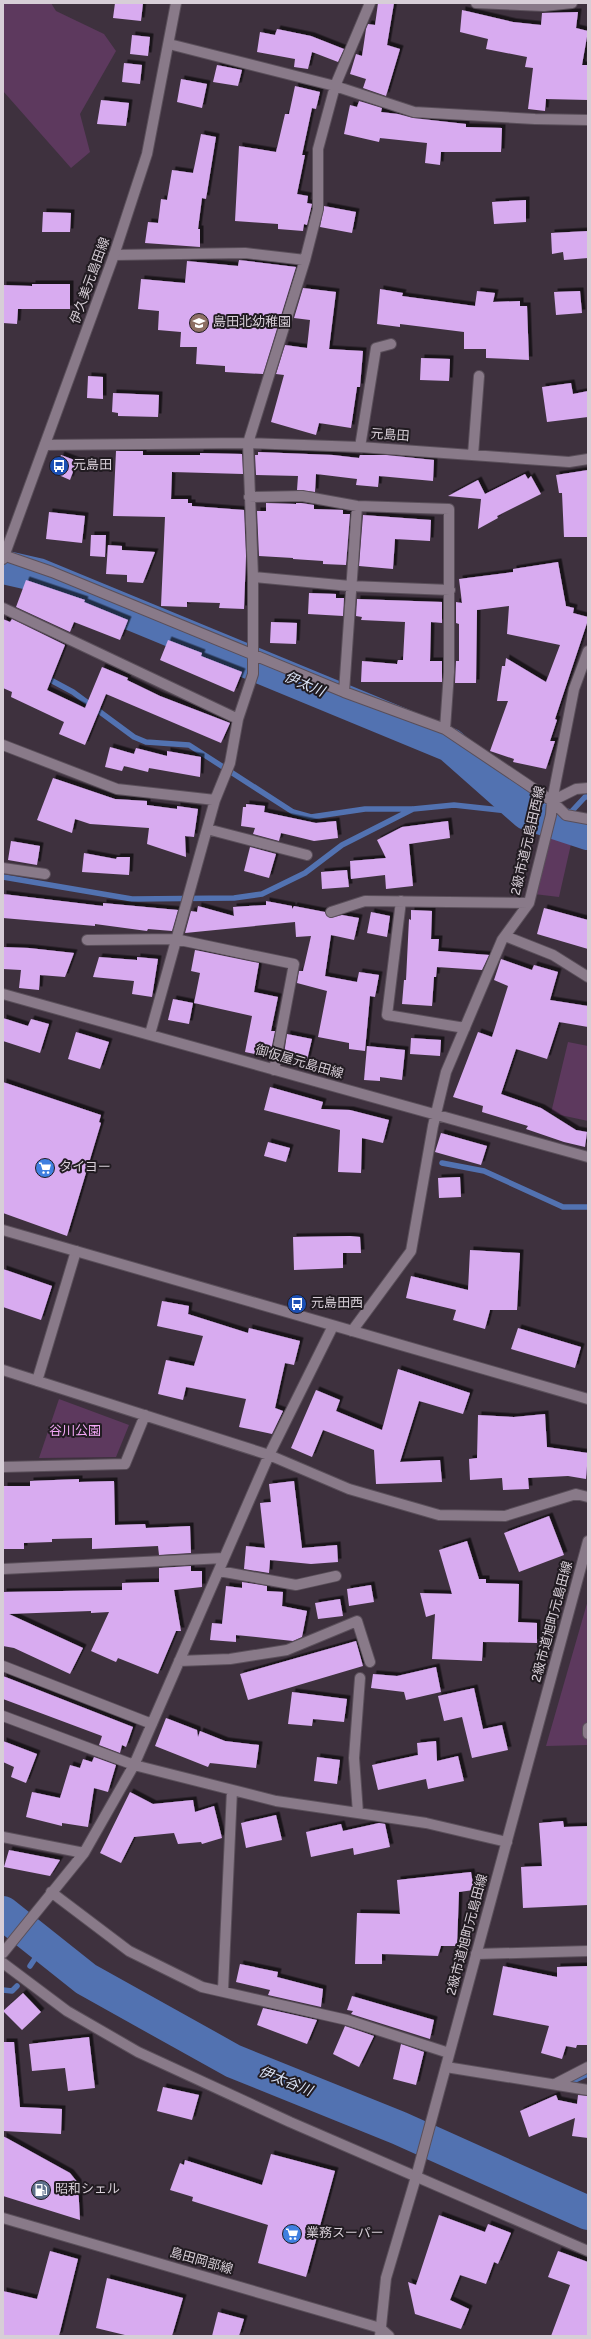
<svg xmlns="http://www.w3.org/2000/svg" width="591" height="2339" font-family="Overpass,'Noto Sans JP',sans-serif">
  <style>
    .green { fill: #5d395e }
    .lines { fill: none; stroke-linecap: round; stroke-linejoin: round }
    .stream { stroke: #5272b1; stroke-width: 5.5 }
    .river { stroke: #5272b1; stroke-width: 34 }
    .building { fill: #d8abf0; filter: url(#shadow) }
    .pedestrian-casing { stroke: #5a4f5a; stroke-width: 12 }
    .minor-casing { stroke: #5a4f5a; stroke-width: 12 }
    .tertiary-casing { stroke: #5a4f5a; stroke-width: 12 }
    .secondary-casing { stroke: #5a4f5a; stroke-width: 12 }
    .pedestrian { stroke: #897a89; stroke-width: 10 }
    .minor { stroke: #897a89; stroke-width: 10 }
    .tertiary { stroke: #897a89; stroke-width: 10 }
    .secondary { stroke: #897a89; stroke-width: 10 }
    .labels { text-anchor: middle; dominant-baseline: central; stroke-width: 4; stroke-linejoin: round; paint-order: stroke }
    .street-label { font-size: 13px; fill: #d7ced7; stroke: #211b21 }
    .poi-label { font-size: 13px; fill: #d7ced7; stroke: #211b21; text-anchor: start }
    .park-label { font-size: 13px; fill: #f4a8f7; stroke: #211b21 }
    .water-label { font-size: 14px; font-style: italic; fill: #dbe4f7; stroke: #211b21 }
  </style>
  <defs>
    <filter id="shadow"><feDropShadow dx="3.5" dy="-3.5" stdDeviation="0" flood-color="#0009"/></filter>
  </defs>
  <rect width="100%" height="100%" fill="#3e313e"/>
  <path class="green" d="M 3,3 L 51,3 L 56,11 L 104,34 L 116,51 L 80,114 L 90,152 L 71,168 L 3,91 Z
    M 548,835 L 571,844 L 559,897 L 534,894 Z
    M 568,1042 L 588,1046 L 588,1121 L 551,1113 Z
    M 59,1399 L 129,1425 L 116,1457 L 39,1458 Z
    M 588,1600 L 588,1745 L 546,1746 Z"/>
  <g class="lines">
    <path class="stream" d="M 45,677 L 73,692 L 134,737 L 146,742 L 189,745 L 293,812 L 311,817 L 365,809 L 412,809
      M 559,825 L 585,797 L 588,797
      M 3,877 L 132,899 L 234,898 L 262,894 L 305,873 L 342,845 L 413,809 L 454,805 L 527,813
      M 442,1163 L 484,1171 L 563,1207 L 588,1207
      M 30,1966 L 44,1945
      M 3,1990 L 12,1991 L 17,1986
      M 575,2080 L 588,2074"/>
    <path class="river" d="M 3,567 L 38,575 L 450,745 L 527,813 L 588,833
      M 3,1913 L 86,1979 L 233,2061 L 399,2128 L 588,2213"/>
  </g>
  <path class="building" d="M 115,3 L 143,3 L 141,21 L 113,18 Z
    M 378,3 L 394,3 L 387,45 L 400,49 L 386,96 L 363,88 L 366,79 L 350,74 L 356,54 L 362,56 L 366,29 L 368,24 L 375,25 Z
    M 462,10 L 513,22 L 541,25 L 542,13 L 578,12 L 576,28 L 588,31 L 582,65 L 588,65 L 588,100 L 546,99 L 545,111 L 528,109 L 533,68 L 525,67 L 527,57 L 486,49 L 488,39 L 460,32 Z
    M 277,29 L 311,36 L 344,49 L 338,62 L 312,52 L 308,69 L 294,67 L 295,59 L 257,52 L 260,32 L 275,35 Z
    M 132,35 L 150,37 L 148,56 L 130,54 Z
    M 124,63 L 142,65 L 140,84 L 122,82 Z
    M 217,65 L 242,70 L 238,86 L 213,82 Z
    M 181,79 L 207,84 L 202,108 L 177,102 Z
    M 295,86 L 320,92 L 316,109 L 312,108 L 302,155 L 305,155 L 297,194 L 308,196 L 307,203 L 312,204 L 307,225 L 304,224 L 303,231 L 278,229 L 278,224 L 235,221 L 239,146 L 276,152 L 285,114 L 289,114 Z
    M 101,100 L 129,103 L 126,126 L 97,124 Z
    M 359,101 L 382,108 L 381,112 L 398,114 L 413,118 L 466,124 L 466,127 L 502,128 L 501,152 L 441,152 L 440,165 L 425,163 L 427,143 L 380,138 L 379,142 L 344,134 L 350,105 L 357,107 Z
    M 201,134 L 216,137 L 206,199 L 202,198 L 198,229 L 200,229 L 200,247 L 145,243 L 148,222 L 158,223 L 161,199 L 167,200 L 172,170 L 193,173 Z
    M 526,200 L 526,222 L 494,224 L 492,202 Z
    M 324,206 L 356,212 L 352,233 L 320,227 Z
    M 43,212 L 71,213 L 70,232 L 42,232 Z
    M 588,231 L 588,258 L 564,260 L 563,252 L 552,254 L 551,233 Z
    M 239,260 L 296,267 L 263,374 L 225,372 L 225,366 L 196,364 L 197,347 L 180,347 L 181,332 L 158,330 L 159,311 L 138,309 L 141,279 L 185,283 L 187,261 L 238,266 Z
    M 32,284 L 70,284 L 70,309 L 18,309 L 17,324 L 3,323 L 3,285 L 32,286 Z
    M 303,288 L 336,292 L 329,349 L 363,351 L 360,387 L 357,387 L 351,428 L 319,423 L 316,435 L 271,422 L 284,375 L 276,374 L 285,345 L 307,348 L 310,320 L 294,318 Z
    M 380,289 L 403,293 L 402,296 L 475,306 L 477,291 L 495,293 L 493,302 L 520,301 L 520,306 L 527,306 L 529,360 L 486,358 L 486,349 L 464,349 L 464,332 L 400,324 L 400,327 L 377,324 Z
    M 580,291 L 582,313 L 556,315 L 554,292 Z
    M 421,358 L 450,359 L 449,381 L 420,380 Z
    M 88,376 L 103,377 L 103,399 L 87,398 Z
    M 571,383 L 573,394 L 588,391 L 588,417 L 547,422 L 542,387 Z
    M 113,393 L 159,395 L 158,417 L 118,416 L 118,413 L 112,412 Z
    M 116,451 L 143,451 L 143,455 L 200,455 L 200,453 L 242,454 L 243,474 L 172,472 L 171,499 L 188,499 L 188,503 L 192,503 L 192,506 L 244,510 L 246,556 L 244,609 L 219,608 L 220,603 L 187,602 L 187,607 L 161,606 L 165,517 L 113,516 Z
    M 258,452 L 333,455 L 359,458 L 360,455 L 386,455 L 434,460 L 433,481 L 379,476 L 378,487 L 356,485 L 357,479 L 316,474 L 315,492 L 297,490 L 298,476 L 256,475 L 255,455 L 258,455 Z
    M 61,455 L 77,461 L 70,480 L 54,473 Z
    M 588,470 L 588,537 L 564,537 L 562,493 L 559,493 L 556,475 Z
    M 525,474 L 528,479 L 531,476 L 541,494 L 497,516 L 498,518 L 478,529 L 481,499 L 448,496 L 478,480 L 485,494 Z
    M 266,503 L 296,504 L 296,503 L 301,503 L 314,505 L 314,509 L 343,510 L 343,514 L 350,514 L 346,565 L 323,564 L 323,561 L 293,559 L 293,558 L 259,556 L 257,511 L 266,511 Z
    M 49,512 L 85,516 L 82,543 L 46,539 Z
    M 363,515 L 431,520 L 430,541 L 395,539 L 393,569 L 359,566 Z
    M 91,535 L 106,535 L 105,557 L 90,556 Z
    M 108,545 L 122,546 L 122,550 L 155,552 L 143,583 L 127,582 L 127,575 L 106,574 Z
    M 558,562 L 566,606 L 574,608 L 573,613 L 588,617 L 588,620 L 555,719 L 557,720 L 550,741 L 555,741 L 546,769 L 513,762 L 514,759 L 490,751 L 508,701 L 497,701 L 502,666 L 505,666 L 506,658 L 546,682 L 560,645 L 507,634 L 509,606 L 477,610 L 476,683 L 455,683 L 456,661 L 459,661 L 459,624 L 456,623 L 456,602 L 462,603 L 459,579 L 513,572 L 513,569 Z
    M 26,580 L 85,600 L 84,602 L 128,620 L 120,640 L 74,622 L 70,632 L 16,607 Z
    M 309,593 L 336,594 L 336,598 L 344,598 L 343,616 L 308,614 Z
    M 357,599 L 442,602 L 442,623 L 431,622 L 430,661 L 442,661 L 442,682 L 361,682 L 362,661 L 397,664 L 398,660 L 403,660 L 405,622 L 361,620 L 362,617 L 356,616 Z
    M 3,619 L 10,622 L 12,619 L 65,645 L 47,690 L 85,708 L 102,667 L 128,678 L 127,680 L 160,696 L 230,723 L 221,743 L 106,694 L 85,745 L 59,734 L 64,722 L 11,697 L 12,692 L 3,688 Z
    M 271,622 L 297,623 L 296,644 L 270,643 Z
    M 168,640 L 202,653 L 201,656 L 242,672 L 234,692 L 160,660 Z
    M 110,747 L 134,754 L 136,748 L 167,756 L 167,751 L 201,757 L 200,777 L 149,768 L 148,772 L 124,766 L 122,771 L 105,767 Z
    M 53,778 L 115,799 L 147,801 L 147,805 L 177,809 L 177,806 L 198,809 L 194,837 L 185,836 L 186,857 L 147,844 L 149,828 L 90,824 L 75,819 L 72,833 L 37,820 Z
    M 246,804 L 265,806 L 264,812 L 316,823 L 336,821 L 338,838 L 314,841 L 281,833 L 279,841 L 253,834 L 255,828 L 241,826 L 243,807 L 246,807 Z
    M 448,821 L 450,838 L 409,844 L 413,886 L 386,889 L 385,875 L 351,879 L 350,861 L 386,858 L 377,840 L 402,827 Z
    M 11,841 L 40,846 L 37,865 L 8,860 Z
    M 250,847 L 276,854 L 269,878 L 244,871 Z
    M 84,853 L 116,859 L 117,857 L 130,857 L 129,875 L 82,872 Z
    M 347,870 L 349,887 L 322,889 L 321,872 Z
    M 3,894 L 103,906 L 103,903 L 178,910 L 172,931 L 148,929 L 147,931 L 95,924 L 95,926 L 3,918 Z
    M 266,901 L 292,906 L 292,909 L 294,906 L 325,912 L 330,918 L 342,915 L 359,918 L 354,940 L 331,935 L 325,976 L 357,982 L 359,972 L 379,975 L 375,997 L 370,996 L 365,1051 L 349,1049 L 349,1043 L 318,1037 L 327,991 L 297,983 L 299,971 L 303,971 L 311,936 L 296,937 L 295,922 L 185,933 L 191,911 L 197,912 L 198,906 L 234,916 L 233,907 L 266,905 Z
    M 544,908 L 588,920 L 588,949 L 537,934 Z
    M 411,910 L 432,911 L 431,939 L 439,939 L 438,951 L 489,955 L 482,970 L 437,967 L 436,977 L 434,977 L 432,1006 L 402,1004 L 404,980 L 406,980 L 409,919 L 411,920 Z
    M 371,912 L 390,916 L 387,937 L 367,933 Z
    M 3,947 L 29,948 L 74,953 L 65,977 L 40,975 L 39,990 L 19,988 L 21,970 L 3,969 Z
    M 195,950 L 259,963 L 254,992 L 278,997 L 271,1031 L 275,1031 L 271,1050 L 266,1049 L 265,1056 L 245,1052 L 252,1016 L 194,1003 L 200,973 L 191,971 Z
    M 99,957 L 137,960 L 137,957 L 158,959 L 152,997 L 132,994 L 134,981 L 93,977 Z
    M 501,959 L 532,970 L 534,965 L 558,972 L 550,1000 L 588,1006 L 588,1027 L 559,1022 L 547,1059 L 516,1049 L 501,1094 L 541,1108 L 576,1130 L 587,1132 L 585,1147 L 564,1142 L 526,1129 L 528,1126 L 482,1112 L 483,1106 L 453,1097 L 478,1032 L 492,1037 L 508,986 L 494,980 Z
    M 173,999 L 193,1003 L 189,1024 L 168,1020 Z
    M 3,1018 L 28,1026 L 31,1019 L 49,1024 L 40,1053 L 3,1041 Z
    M 76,1032 L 109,1042 L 100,1069 L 68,1059 Z
    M 287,1034 L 312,1039 L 307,1060 L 284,1054 Z
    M 411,1038 L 441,1040 L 440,1056 L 410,1054 Z
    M 367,1046 L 405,1050 L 402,1080 L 380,1077 L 380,1081 L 364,1080 Z
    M 3,1082 L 101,1115 L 99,1122 L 101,1123 L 67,1236 L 3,1213 Z
    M 270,1087 L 323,1102 L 321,1109 L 350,1110 L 389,1120 L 383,1143 L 362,1138 L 361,1173 L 338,1172 L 340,1130 L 264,1110 Z
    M 441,1133 L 487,1146 L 481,1165 L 435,1152 Z
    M 268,1142 L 290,1148 L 286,1162 L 264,1156 Z
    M 460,1177 L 461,1197 L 439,1198 L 438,1178 Z
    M 350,1236 L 360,1237 L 361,1253 L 343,1253 L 343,1268 L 294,1270 L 293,1237 Z
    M 470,1250 L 520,1253 L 517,1310 L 490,1310 L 485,1329 L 453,1320 L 456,1310 L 406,1298 L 411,1276 L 468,1290 Z
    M 3,1269 L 52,1286 L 41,1320 L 3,1307 Z
    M 162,1301 L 189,1306 L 188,1314 L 248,1333 L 249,1328 L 300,1341 L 294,1365 L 285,1363 L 275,1408 L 283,1411 L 272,1434 L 239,1427 L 246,1399 L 186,1387 L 183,1400 L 158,1394 L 166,1360 L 194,1366 L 203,1336 L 157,1326 Z
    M 518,1328 L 581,1347 L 575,1368 L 511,1349 Z
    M 398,1369 L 470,1393 L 463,1414 L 419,1401 L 400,1462 L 440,1460 L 442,1482 L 376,1484 L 374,1450 L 323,1430 L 312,1457 L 291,1448 L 316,1390 L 340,1400 L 336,1411 L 382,1430 Z
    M 545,1414 L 547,1447 L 588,1453 L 586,1479 L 568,1476 L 528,1478 L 529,1489 L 503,1490 L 502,1478 L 470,1480 L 469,1459 L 477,1458 L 478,1415 L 514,1417 Z
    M 79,1479 L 79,1482 L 114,1481 L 115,1525 L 145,1524 L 146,1528 L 190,1526 L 191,1553 L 159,1555 L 158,1546 L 92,1549 L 92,1538 L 52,1539 L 52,1542 L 24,1543 L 24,1549 L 4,1549 L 4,1486 L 30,1486 L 30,1481 Z
    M 294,1481 L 302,1548 L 337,1545 L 338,1562 L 311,1564 L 270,1560 L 269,1573 L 244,1569 L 246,1546 L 265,1548 L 260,1503 L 271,1502 L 269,1484 Z
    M 549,1516 L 564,1555 L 519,1572 L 504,1533 Z
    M 467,1541 L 479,1579 L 486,1579 L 486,1583 L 519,1584 L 518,1622 L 537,1623 L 537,1643 L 483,1642 L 482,1661 L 432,1659 L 435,1614 L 426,1617 L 420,1593 L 452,1594 L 439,1550 Z
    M 191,1566 L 191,1571 L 202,1571 L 202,1587 L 174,1590 L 181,1631 L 176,1631 L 158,1674 L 118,1658 L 116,1662 L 91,1651 L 109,1612 L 91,1613 L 91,1611 L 9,1614 L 83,1648 L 70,1674 L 14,1648 L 3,1646 L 3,1592 L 122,1590 L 122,1583 L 159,1582 L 159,1568 Z
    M 242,1582 L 267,1586 L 267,1591 L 283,1592 L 282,1606 L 307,1611 L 302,1637 L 293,1641 L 236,1635 L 236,1642 L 210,1640 L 212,1623 L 222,1624 L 226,1586 L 242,1588 Z
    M 371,1585 L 374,1602 L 349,1606 L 347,1589 Z
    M 340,1599 L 343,1616 L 318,1619 L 315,1603 Z
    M 356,1641 L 363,1666 L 248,1700 L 240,1674 Z
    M 436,1667 L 441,1692 L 406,1700 L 404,1692 L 371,1688 L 373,1674 L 397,1676 Z
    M 3,1676 L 133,1727 L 126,1747 L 122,1745 L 120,1753 L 99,1745 L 102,1736 L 3,1699 Z
    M 474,1688 L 483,1729 L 502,1725 L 508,1750 L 472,1758 L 462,1717 L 444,1721 L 438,1696 Z
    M 292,1692 L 347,1699 L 344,1722 L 313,1719 L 312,1726 L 288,1724 Z
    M 166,1718 L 197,1730 L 198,1737 L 200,1731 L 225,1741 L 259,1745 L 256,1768 L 210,1763 L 208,1767 L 155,1746 Z
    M 3,1741 L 37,1754 L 26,1783 L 11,1777 L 14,1767 L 3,1762 Z
    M 436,1741 L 437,1761 L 458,1756 L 464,1781 L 428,1789 L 426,1779 L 378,1790 L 372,1765 L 418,1755 L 417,1743 Z
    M 94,1757 L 116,1765 L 108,1792 L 94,1788 L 88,1827 L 62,1823 L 62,1826 L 26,1817 L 32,1792 L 60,1798 L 70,1765 L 80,1768 L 83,1759 L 92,1762 Z
    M 317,1757 L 340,1760 L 337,1784 L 314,1781 Z
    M 130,1792 L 153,1804 L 193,1800 L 195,1812 L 214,1806 L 222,1838 L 202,1844 L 201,1842 L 178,1844 L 174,1833 L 134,1837 L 121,1863 L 100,1853 Z
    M 276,1815 L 282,1840 L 246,1848 L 241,1823 Z
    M 563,1821 L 564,1827 L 588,1826 L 588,1905 L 523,1908 L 521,1867 L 542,1866 L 539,1823 Z
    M 379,1823 L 385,1824 L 390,1847 L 354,1855 L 353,1848 L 311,1857 L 306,1832 L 341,1824 L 343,1831 Z
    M 9,1850 L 60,1860 L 50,1876 L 4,1867 Z
    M 471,1872 L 474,1890 L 459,1892 L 457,1946 L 441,1946 L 438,1956 L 382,1954 L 382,1964 L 355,1964 L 357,1913 L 400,1914 L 397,1880 Z
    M 240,1964 L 278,1972 L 277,1977 L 323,1989 L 321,2007 L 268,1995 L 270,1990 L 236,1982 Z
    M 503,1966 L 557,1977 L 557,1967 L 588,1966 L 588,2045 L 577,2045 L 576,2048 L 566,2046 L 562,2059 L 541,2053 L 549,2026 L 493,2015 Z
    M 23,1993 L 41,2012 L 22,2030 L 3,2011 Z
    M 352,1996 L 434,2020 L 430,2039 L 351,2014 L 353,2011 L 347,2010 Z
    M 263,2008 L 317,2020 L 307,2044 L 257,2025 Z
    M 345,2026 L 374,2036 L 359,2067 L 333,2054 Z
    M 89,2037 L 95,2088 L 68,2091 L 65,2068 L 32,2071 L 29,2044 Z
    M 3,2042 L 14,2042 L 20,2107 L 62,2109 L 61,2134 L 3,2131 Z
    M 401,2044 L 424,2052 L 416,2085 L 393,2079 Z
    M 163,2087 L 199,2095 L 192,2120 L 157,2111 Z
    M 556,2095 L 558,2100 L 577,2104 L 578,2095 L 588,2096 L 588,2138 L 572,2136 L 575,2118 L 529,2137 L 520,2111 Z
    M 3,2136 L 70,2173 L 78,2183 L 80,2220 L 3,2196 Z
    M 271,2154 L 335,2171 L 306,2277 L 258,2263 L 268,2225 L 192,2201 L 193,2197 L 170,2190 L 180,2163 L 184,2165 L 185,2160 L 262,2185 Z
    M 439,2215 L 485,2232 L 488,2224 L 511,2233 L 498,2264 L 494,2262 L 486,2284 L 460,2275 L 450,2300 L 469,2309 L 461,2329 L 415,2314 L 408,2282 L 416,2285 Z
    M 50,2251 L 78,2259 L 59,2336 L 3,2336 L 3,2291 L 37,2299 Z
    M 558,2251 L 588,2262 L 588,2336 L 551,2336 L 570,2285 L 548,2277 Z
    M 107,2278 L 183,2298 L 172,2336 L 129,2336 L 96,2328 Z
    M 218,2312 L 244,2319 L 239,2336 L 212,2336 Z"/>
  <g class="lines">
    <defs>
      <path id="pedestrian" d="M 588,1728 L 588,1734"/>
      <path id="minor" d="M 476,3 L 544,6 L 572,3
        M 169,44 L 335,86 L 414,112 L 535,119 L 588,120
        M 114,255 L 245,253 L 305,260
        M 45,445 L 248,443 L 360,447 L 569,462 L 588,459
        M 360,447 L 376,348 L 391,344
        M 473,455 L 479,376
        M 249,497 L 302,496 L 357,506 L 449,509 L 449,672 L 445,729
        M 3,555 L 52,572 L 344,692 L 445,729 L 552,801 L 566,815 L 588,819
        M 253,577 L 350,586 L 450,590
        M 3,608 L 238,719
        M 344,692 L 357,506
        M 3,745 L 117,789 L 215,800
        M 552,801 L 576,789 L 588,788
        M 207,829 L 307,855
        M 3,868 L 45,874
        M 401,901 L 387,1015 L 465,1028
        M 331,912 L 365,901 L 529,903
        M 505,936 L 553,955 L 588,977
        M 87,940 L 175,939 L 294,964 L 274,1070
        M 3,994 L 588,1157
        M 150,1034 L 215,800 L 230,763 L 238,719 L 253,674 L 253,577 L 248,443 L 305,260 L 318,209 L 318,149 L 335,86 L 370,3
        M 352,1331 L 411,1251 L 433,1126 L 446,1072 L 502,940 L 529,903 L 551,815 L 552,801 L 574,689 L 588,651
        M 3,1370 L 269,1455 L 349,1489 L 439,1515 L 505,1516 L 576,1494 L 588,1497
        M 37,1381 L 76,1251
        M 3,1467 L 125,1464 L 145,1415
        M 3,1569 L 224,1558
        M 219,1571 L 296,1585 L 336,1576
        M 179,1661 L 230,1659 L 287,1650 L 357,1621 L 370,1662
        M 3,1666 L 152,1724
        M 3,1716 L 134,1765 L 276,1801 L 426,1823 L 507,1842
        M 358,1813 L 354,1758 L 360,1678
        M 3,1837 L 84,1853
        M 51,1892 L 129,1951 L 202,1987 L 347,2020 L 449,2053
        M 3,1953 L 84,1853 L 134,1765 L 269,1455 L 333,1326
        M 476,1954 L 588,1951
        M 3,1963 L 67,2011 L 138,2052 L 290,2122 L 588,2251
        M 223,1990 L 232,1790
        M 446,2067 L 588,2090
        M 557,2083 L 588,2067"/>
      <path id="tertiary" d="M 3,1230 L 588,1399
        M 380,2336 L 386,2278 L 416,2177 L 588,1541"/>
      <path id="secondary" d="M 3,559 L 114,255 L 147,154 L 176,3
        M 3,2218 L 370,2325 L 380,2328 L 389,2336"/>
    </defs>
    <use href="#pedestrian" class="pedestrian-casing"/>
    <use href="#minor" class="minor-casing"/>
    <use href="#tertiary" class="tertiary-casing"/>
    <use href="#secondary" class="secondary-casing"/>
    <use href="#pedestrian" class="pedestrian"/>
    <use href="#minor" class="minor"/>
    <use href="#tertiary" class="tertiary"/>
    <use href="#secondary" class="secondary"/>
  </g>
  <defs>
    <symbol id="school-disc" viewBox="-11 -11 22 22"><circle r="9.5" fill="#8d6e63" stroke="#211b21"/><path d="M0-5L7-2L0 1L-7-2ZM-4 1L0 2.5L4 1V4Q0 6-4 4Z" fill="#fff"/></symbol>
    <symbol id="bus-disc" viewBox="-11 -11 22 22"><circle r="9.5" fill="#1a4fb4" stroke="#211b21"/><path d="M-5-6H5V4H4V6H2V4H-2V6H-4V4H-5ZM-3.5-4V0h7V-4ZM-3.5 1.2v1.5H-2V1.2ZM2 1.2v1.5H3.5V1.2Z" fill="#fff"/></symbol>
    <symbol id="supermarket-disc" viewBox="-11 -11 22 22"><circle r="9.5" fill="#3f7fe0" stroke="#211b21"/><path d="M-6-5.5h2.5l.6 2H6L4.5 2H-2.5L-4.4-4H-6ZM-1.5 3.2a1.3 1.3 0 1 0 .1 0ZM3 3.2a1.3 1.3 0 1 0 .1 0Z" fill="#fff"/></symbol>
    <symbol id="fuel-disc" viewBox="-11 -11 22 22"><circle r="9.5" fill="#5c6f8a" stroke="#211b21"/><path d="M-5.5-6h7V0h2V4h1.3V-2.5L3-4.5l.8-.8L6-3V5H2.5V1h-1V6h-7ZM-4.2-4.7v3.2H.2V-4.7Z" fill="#fff"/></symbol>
  </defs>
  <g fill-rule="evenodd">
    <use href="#school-disc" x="188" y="312" width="22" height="22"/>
    <use href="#bus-disc" x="48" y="455" width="22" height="22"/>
    <use href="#supermarket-disc" x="34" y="1157" width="22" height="22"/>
    <use href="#bus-disc" x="286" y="1293" width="22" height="22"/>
    <use href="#fuel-disc" x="30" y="2179" width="22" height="22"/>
    <use href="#supermarket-disc" x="281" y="2223" width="22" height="22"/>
  </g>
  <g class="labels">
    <g class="street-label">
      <text transform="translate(91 281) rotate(-70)">伊久美元島田線</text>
      <text transform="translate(390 436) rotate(4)">元島田</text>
      <text transform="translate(529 841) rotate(-77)">2級市道元島田西線</text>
      <text transform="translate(299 1063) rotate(16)">御仮屋元島田線</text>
      <text transform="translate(553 1622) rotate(-75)">2級市道旭町元島田線</text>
      <text transform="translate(468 1935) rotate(-75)">2級市道旭町元島田線</text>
      <text transform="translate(201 2262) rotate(16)">島田岡部線</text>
    </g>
    <g class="poi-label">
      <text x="213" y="323">島田北幼稚園</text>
      <text x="73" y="466">元島田</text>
      <text x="59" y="1168">タイヨー</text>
      <text x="311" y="1304">元島田西</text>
      <text x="55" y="2190">昭和シェル</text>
      <text x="306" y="2234">業務スーパー</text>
    </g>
    <g class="park-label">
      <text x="75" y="1432">谷川公園</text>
    </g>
    <g class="water-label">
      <text transform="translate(304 685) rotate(23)">伊太川</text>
      <text transform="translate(285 2082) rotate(22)">伊太谷川</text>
    </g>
  </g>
  <rect width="591" height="2339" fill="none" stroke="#d7ced7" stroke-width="8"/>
</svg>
